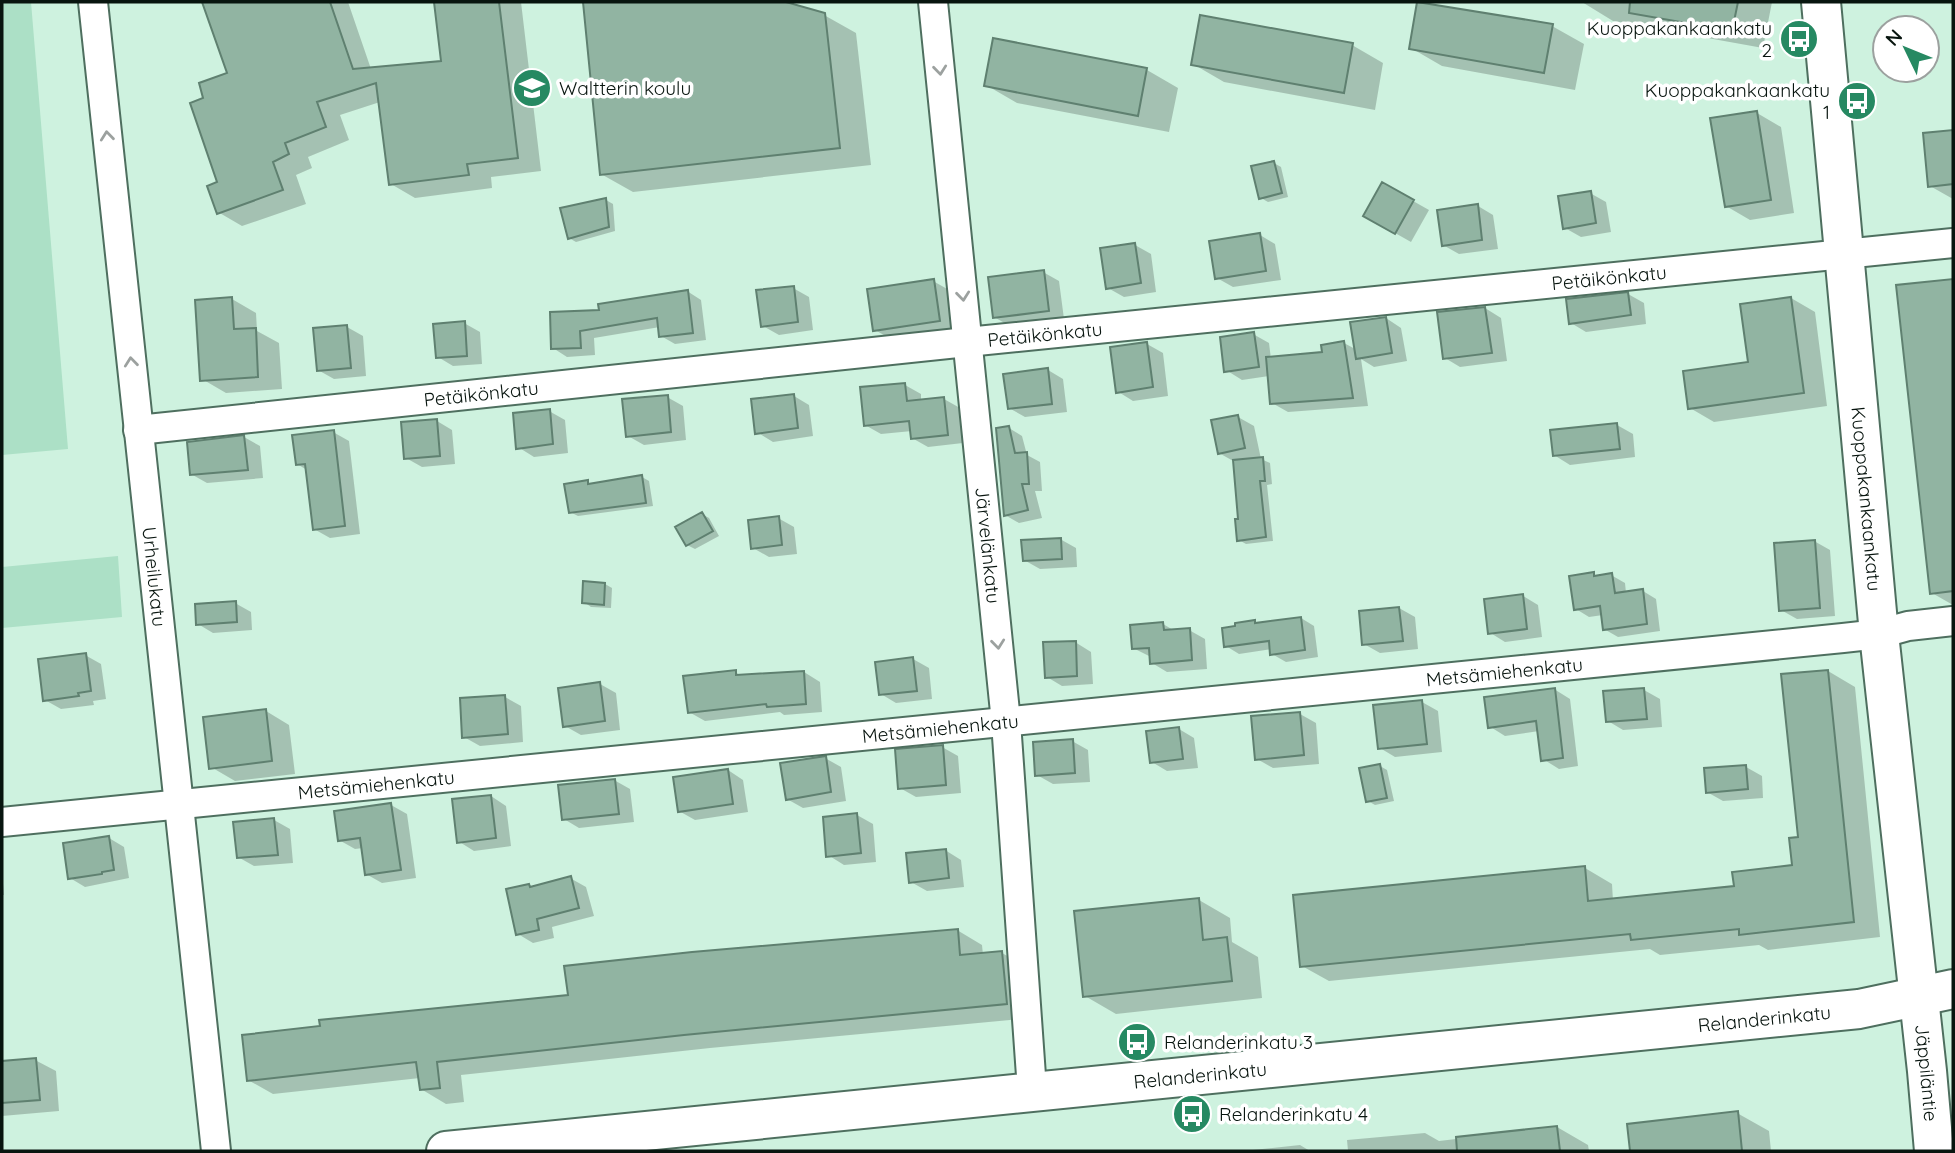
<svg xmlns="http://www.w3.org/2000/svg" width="1955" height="1153" font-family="Quicksand,sans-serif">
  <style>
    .green { fill: #ace0c6 }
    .shadow { fill: #0003 }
    .building { fill: #91b4a2; stroke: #5f8070; stroke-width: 2 }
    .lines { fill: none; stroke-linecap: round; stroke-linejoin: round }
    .minor-casing { stroke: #4e6f5f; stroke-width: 32 }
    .secondary-casing { stroke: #4e6f5f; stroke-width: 42 }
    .minor { stroke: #fff; stroke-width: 28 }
    .secondary { stroke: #fff; stroke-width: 38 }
    .oneway { stroke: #9ca19f }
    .labels { text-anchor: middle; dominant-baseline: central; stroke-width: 7; stroke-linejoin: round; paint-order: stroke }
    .poi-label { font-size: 19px; fill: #08150f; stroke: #fff; text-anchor: start }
    .street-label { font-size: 19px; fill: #08150f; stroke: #fff }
  </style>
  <rect width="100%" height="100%" fill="#cef2df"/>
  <path class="green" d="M 2,2 L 31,2 L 68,449 L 2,455 Z
    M 118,556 L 122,617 L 2,628 L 2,567 Z"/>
  <path class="shadow" d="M 204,2 L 348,2 L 371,69 L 443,63 L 436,2 L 521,2 L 541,171 L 491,177 L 492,188 L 415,198 L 391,184 L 380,102 L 340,115 L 349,140 L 308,157 L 312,168 L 296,175 L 306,204 L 242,226 L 218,212 L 219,183 L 205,99 L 229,75 Z
    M 585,2 L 794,2 L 794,6 L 824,15 L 856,33 L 871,165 L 633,192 L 601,174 Z
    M 1582,2 L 1772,2 L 1763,48 L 1613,21 Z
    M 1552,26 L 1584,44 L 1575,90 L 1442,66 L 1411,48 Z
    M 1352,45 L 1383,63 L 1375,110 L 1224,82 L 1193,64 Z
    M 1147,70 L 1178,88 L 1169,132 L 1017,103 L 986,85 Z
    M 1757,113 L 1781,127 L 1794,213 L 1750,220 L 1726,206 Z
    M 1953,132 L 1953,199 L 1930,186 L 1925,134 Z
    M 1274,163 L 1281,167 L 1288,197 L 1268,202 L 1261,198 Z
    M 1383,184 L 1429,210 L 1411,242 L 1365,216 Z
    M 1590,193 L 1606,202 L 1611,232 L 1581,237 L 1565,228 Z
    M 606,200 L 613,204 L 615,231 L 576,242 L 569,238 Z
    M 1478,206 L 1493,215 L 1498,249 L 1459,254 L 1443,245 Z
    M 1260,235 L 1275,244 L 1281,280 L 1233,287 L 1217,278 Z
    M 1135,245 L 1151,254 L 1156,292 L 1124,297 L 1108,288 Z
    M 1043,272 L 1059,281 L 1064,319 L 1010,326 L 994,317 Z
    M 933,281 L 949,290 L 955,329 L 891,339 L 875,330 Z
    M 1953,281 L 1953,605 L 1932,593 L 1898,287 Z
    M 793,288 L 809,297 L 813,330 L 779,335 L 763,326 Z
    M 687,291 L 701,300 L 706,340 L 675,344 L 661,336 L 660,327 L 594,338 L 595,355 L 567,357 L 553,348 L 601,312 Z
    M 1628,294 L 1644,303 L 1646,324 L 1586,332 L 1571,323 Z
    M 1791,298 L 1815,312 L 1827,406 L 1714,422 L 1690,408 L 1750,364 Z
    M 232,299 L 256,313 L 257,331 L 279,343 L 282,389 L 226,393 L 202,379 Z
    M 1485,308 L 1501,318 L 1507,361 L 1460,367 L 1445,358 Z
    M 1386,318 L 1401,328 L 1407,361 L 1374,367 L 1361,359 L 1368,406 L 1288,412 L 1272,403 L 1269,376 L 1242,380 L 1226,370 L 1253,334 L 1269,343 L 1271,359 L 1324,353 L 1344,343 L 1357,350 Z
    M 464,323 L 480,332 L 482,364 L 453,366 L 438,357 Z
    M 347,327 L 363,336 L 366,376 L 334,379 L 318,370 Z
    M 1147,344 L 1163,353 L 1168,396 L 1133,401 L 1117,391 Z
    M 1048,370 L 1063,379 L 1067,412 L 1025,417 L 1009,408 Z
    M 905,385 L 921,394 L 921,401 L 944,399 L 960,408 L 963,443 L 928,447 L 912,438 L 912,431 L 881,434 L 865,425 Z
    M 794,396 L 809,405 L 813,436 L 773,442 L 757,432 Z
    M 667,397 L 683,406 L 686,440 L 644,445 L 628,436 Z
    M 549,411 L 565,420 L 568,453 L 534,457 L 518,447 Z
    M 1238,417 L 1254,426 L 1261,459 L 1270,463 L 1272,484 L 1267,485 L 1273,541 L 1246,544 L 1239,540 L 1240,520 L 1235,462 L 1219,453 Z
    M 437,421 L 452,430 L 455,464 L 422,467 L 406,458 Z
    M 1617,425 L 1633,434 L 1635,457 L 1570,465 L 1554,455 Z
    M 1009,428 L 1022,436 L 1027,455 L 1040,462 L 1042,491 L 1035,491 L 1042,518 L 1019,523 L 1005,515 Z
    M 333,432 L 349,441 L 360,534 L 330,538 L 314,529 L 307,470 L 297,464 Z
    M 244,437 L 260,446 L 263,478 L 207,483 L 191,474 Z
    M 642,477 L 649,481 L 653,506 L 578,516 L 570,512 L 587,482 L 592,485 Z
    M 702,514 L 709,518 L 719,536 L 695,549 L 687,545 Z
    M 778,518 L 794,527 L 797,554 L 769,557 L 753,548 Z
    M 1060,539 L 1076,548 L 1077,567 L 1040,569 L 1024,560 Z
    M 1814,541 L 1830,550 L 1835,616 L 1797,619 L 1781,610 Z
    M 1593,574 L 1598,577 L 1611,575 L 1625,583 L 1626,593 L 1643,591 L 1656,599 L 1660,631 L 1618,637 L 1604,629 L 1603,615 L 1589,617 L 1576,609 Z
    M 605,584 L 612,588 L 611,608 L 591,607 L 584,602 Z
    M 1523,596 L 1538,605 L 1542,637 L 1505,642 L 1489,632 Z
    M 235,603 L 251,612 L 252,630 L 213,633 L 198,624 Z
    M 1399,608 L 1415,617 L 1418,649 L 1380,653 L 1364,644 Z
    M 1301,618 L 1314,626 L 1318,657 L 1286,662 L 1272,654 L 1272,649 L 1239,654 L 1226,646 L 1255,622 L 1259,624 Z
    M 1163,624 L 1175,631 L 1189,630 L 1205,639 L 1207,669 L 1167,672 L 1152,663 L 1151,657 L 1133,648 Z
    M 1075,642 L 1091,652 L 1093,684 L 1062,686 L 1047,677 Z
    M 85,655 L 101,664 L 106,699 L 93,701 L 94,705 L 61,709 L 45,700 Z
    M 913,659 L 929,668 L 932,699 L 896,703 L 881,694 Z
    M 1828,671 L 1855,687 L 1880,937 L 1768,950 L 1759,945 L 1660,955 L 1650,949 L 1329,981 L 1302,966 L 1585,868 L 1612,884 L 1613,901 L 1736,888 L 1794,867 Z
    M 735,672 L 743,677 L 804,672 L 820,682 L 822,712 L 784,715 L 780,712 L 705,721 L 689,712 Z
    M 600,684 L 616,693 L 620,730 L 581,735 L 565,726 Z
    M 1554,689 L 1570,699 L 1578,766 L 1559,769 L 1543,759 L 1539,731 L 1505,736 L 1489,726 Z
    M 1644,690 L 1660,699 L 1662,727 L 1623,730 L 1608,721 Z
    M 505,697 L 521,706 L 523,742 L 480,746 L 464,737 Z
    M 1422,702 L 1438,711 L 1442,752 L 1395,757 L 1380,748 Z
    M 266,711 L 289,725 L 295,774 L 235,781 L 211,767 Z
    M 1300,714 L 1316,723 L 1319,764 L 1273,768 L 1257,759 Z
    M 1179,729 L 1194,738 L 1198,768 L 1167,771 L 1152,762 Z
    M 1072,741 L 1088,750 L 1090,782 L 1053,784 L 1037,775 Z
    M 942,747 L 958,756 L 961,793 L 916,797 L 900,788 Z
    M 825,758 L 841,767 L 846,801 L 803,808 L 787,799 Z
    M 1380,766 L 1387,770 L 1394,801 L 1375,805 L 1368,801 Z
    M 1746,767 L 1762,776 L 1763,798 L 1723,801 L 1707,792 Z
    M 728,770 L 743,780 L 748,812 L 695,820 L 679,811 Z
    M 614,780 L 630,789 L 634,822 L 579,828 L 564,819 Z
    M 491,796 L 506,806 L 511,846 L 474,851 L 458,841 Z
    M 391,805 L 407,814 L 416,878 L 382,883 L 366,874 L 363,848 L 355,849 L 339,840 Z
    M 857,815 L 873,824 L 876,862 L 844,865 L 828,855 Z
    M 274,820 L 290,829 L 293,863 L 254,866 L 238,857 Z
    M 109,838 L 124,847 L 129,878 L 85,887 L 70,878 Z
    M 945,850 L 961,860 L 964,887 L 927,891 L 911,882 Z
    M 2,872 L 4,895 L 2,895 Z
    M 570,878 L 586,887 L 594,916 L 552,927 L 554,938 L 533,943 L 518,934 L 529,886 L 533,888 Z
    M 1199,900 L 1230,918 L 1232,942 L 1258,957 L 1262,998 L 1116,1014 L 1085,996 Z
    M 957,930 L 982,945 L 983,955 L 1002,953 L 1027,967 L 1031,1018 L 710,1048 L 461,1075 L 464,1102 L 446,1104 L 421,1089 L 420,1078 L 273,1094 L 248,1080 L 569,997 Z
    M 35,1060 L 56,1071 L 59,1111 L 2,1116 L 2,1063 Z
    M 1737,1113 L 1769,1131 L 1771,1151 L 1631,1151 L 1628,1126 Z
    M 1557,1127 L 1588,1145 L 1589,1151 L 1348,1151 L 1347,1140 L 1425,1133 L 1439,1141 Z
    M 1300,1145 L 1310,1151 L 1243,1151 Z"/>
  <path class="building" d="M 202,2 L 330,2 L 353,69 L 441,61 L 434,2 L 499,2 L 518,158 L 467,164 L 469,175 L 389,185 L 376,83 L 317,102 L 326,127 L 285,143 L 289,154 L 273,162 L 283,190 L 217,214 L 207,186 L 217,182 L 190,103 L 203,98 L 199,83 L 227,73 Z
    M 583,2 L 786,2 L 825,13 L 840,148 L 600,175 Z
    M 1417,2 L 1553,24 L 1544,73 L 1409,49 Z
    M 1630,2 L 1738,2 L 1732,31 L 1629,13 Z
    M 1200,15 L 1353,43 L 1344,93 L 1191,65 Z
    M 993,38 L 1147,68 L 1138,116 L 984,86 Z
    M 1757,111 L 1771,200 L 1725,207 L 1710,118 Z
    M 1953,130 L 1953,184 L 1928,187 L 1923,133 Z
    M 1274,161 L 1282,193 L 1259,199 L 1251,166 Z
    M 1382,182 L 1414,200 L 1395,234 L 1363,216 Z
    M 1591,191 L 1596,223 L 1563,229 L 1558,196 Z
    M 606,198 L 609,227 L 568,239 L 560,208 Z
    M 1478,204 L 1482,240 L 1442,246 L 1437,210 Z
    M 1260,233 L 1266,271 L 1215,279 L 1209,241 Z
    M 1135,243 L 1141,283 L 1106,289 L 1100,248 Z
    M 1044,270 L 1049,311 L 993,318 L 988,277 Z
    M 934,279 L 940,321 L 873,331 L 867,289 Z
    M 1953,279 L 1953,591 L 1930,594 L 1896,285 Z
    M 794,286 L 798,322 L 761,327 L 756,290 Z
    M 688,290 L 693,333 L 659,337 L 657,318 L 580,331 L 581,348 L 551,349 L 550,312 L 599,310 L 598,304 Z
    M 1628,292 L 1631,315 L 1569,324 L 1566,299 Z
    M 232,297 L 234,329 L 256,328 L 258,377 L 200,381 L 195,300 Z
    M 1791,297 L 1804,393 L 1688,409 L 1683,371 L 1748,362 L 1740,304 Z
    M 1485,307 L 1492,353 L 1443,359 L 1437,312 Z
    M 1386,317 L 1392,353 L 1356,359 L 1350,322 Z
    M 465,321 L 467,356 L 436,358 L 433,324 Z
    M 347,325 L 351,368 L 317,371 L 313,328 Z
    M 1254,332 L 1259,367 L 1224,372 L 1220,337 Z
    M 1344,341 L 1353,398 L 1270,404 L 1266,357 L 1322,352 L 1321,345 Z
    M 1147,342 L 1153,387 L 1116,393 L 1110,347 Z
    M 1048,368 L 1052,404 L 1008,409 L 1003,374 Z
    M 905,383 L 907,401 L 944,397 L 948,435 L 911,439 L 909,421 L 864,426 L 860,387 Z
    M 794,394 L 798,428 L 755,434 L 751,399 Z
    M 668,395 L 671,432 L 626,437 L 622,399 Z
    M 550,409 L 553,444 L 516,449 L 513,413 Z
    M 1238,415 L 1245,448 L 1218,454 L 1211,420 Z
    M 437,419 L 440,456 L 404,459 L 401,422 Z
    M 1617,423 L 1620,449 L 1553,456 L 1550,430 Z
    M 1009,426 L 1015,453 L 1027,452 L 1029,484 L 1022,484 L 1028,510 L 1004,516 L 996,428 Z
    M 334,430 L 345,526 L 313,530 L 305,464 L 296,465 L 292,435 Z
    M 244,435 L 248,470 L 190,475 L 187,442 Z
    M 1263,457 L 1265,481 L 1260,481 L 1266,537 L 1237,541 L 1235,519 L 1238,519 L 1233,460 Z
    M 642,475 L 646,503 L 569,513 L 564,484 L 588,480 L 588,484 Z
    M 702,512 L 713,531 L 686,546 L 675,527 Z
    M 779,516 L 782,545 L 751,549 L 748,520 Z
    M 1061,538 L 1062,559 L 1023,561 L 1021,540 Z
    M 1815,540 L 1820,608 L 1779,611 L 1774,543 Z
    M 1594,572 L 1594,576 L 1612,573 L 1615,593 L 1643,589 L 1647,624 L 1603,630 L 1600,606 L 1574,610 L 1569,576 Z
    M 583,581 L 605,583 L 604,605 L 582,603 Z
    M 1523,594 L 1527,629 L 1488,634 L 1484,599 Z
    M 236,601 L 237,622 L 196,625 L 195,604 Z
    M 1399,607 L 1403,641 L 1362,645 L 1359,611 Z
    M 1301,617 L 1305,650 L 1270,655 L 1269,641 L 1224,647 L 1222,628 L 1235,626 L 1235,623 L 1255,620 L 1255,623 Z
    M 1163,622 L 1164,630 L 1190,628 L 1192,660 L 1150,664 L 1149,648 L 1132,649 L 1130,625 Z
    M 1076,641 L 1077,676 L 1045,678 L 1043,642 Z
    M 86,653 L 91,691 L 78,693 L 79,696 L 43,701 L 38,659 Z
    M 913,657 L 917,691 L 879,695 L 875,662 Z
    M 736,670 L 736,675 L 804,671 L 806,704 L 767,707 L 766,704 L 688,713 L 683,676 Z
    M 1828,670 L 1854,922 L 1739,935 L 1739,929 L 1631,940 L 1630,934 L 1300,967 L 1293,895 L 1585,866 L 1588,901 L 1734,886 L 1732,872 L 1792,865 L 1789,838 L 1798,837 L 1781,674 Z
    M 600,682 L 605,721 L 563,727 L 558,688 Z
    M 1555,688 L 1563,758 L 1541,761 L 1536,721 L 1488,728 L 1484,697 Z
    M 1644,688 L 1647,719 L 1606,722 L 1603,691 Z
    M 505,695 L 508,734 L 462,738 L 460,698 Z
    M 1422,700 L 1427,744 L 1378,749 L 1373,705 Z
    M 266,709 L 272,761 L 209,769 L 203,717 Z
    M 1300,712 L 1304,755 L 1255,760 L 1251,716 Z
    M 1179,727 L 1183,759 L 1150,763 L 1146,731 Z
    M 1073,739 L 1075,773 L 1035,776 L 1033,742 Z
    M 943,745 L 946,785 L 898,789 L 895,749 Z
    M 826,756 L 831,792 L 786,800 L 780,763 Z
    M 1380,764 L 1387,798 L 1366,802 L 1359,768 Z
    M 1746,765 L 1748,789 L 1706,793 L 1704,768 Z
    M 728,769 L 733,804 L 678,812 L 673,777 Z
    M 615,779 L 619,814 L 562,820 L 558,785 Z
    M 491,795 L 496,838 L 457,843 L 452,799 Z
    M 391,803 L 401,870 L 365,875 L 360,838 L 338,841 L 334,811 Z
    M 857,813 L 861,853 L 826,857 L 823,817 Z
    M 274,818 L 278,855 L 237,858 L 233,822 Z
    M 109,836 L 114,870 L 102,872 L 102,874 L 68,879 L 63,843 Z
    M 946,849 L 949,878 L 909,883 L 906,853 Z
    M 571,876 L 579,908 L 537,919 L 539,930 L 516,935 L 506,889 L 529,884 L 530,887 Z
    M 1199,898 L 1203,940 L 1227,937 L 1232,981 L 1083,997 L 1074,911 Z
    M 958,929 L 960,955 L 1002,951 L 1007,1004 L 684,1035 L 437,1062 L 440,1088 L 420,1090 L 416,1062 L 247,1081 L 242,1035 L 320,1026 L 319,1020 L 568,995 L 564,966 L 692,952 Z
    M 36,1058 L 40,1100 L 2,1103 L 2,1061 Z
    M 1738,1111 L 1742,1151 L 1630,1151 L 1627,1124 Z
    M 1557,1126 L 1560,1151 L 1457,1151 L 1456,1137 Z"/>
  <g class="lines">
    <defs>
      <g id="minor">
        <path id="s1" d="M 93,2 L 216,1151"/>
        <path id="s2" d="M 933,2 L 1006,722 L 1032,1090"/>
        <path id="s3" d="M 138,430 L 967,342 L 1953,243"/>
        <path id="s4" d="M 2,822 L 1843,638 L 1879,634 L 1908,626 L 1953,621"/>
      </g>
      <g id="secondary">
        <path id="s5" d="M 1821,2 L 1879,634 L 1927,1071 L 1934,1151"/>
        <path id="s6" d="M 446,1151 L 1859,1009 L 1953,989"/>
      </g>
    </defs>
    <use href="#minor" class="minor-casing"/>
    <use href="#secondary" class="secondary-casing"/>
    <use href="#minor" class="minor"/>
    <use href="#secondary" class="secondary"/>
  </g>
  <defs><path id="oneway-chevron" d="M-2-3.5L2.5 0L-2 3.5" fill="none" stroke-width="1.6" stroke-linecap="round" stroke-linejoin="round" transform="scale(1.75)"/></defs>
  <g class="oneway">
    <use href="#oneway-chevron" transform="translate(940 70) rotate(84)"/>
    <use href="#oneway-chevron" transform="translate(107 136) rotate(-96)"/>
    <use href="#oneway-chevron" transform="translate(963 296) rotate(84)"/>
    <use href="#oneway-chevron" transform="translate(131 362) rotate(-96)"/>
    <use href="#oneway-chevron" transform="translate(998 644) rotate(84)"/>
  </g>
  <defs>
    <symbol id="bus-disc" viewBox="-11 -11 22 22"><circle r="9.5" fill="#268962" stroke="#fff"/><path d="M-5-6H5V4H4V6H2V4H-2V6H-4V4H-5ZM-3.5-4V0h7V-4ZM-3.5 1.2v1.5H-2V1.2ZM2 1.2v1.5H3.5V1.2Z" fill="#fff"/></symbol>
    <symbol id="school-disc" viewBox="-11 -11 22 22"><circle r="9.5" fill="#268962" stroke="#fff"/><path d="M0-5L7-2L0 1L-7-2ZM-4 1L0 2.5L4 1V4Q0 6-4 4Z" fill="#fff"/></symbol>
  </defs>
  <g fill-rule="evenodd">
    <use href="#bus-disc" x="1777" y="17" width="44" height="44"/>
    <use href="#school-disc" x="510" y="66" width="44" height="44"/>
    <use href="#bus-disc" x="1835" y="79" width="44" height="44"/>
    <use href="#bus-disc" x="1115" y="1020" width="44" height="44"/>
    <use href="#bus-disc" x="1170" y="1092" width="44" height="44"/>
  </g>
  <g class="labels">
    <g class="poi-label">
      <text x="1772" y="28" text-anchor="end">Kuoppakankaankatu<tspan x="1772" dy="22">2</tspan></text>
      <text x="559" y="88">Waltterin koulu</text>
      <text x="1830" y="90" text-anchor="end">Kuoppakankaankatu<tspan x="1830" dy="22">1</tspan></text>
      <text x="1164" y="1042">Relanderinkatu 3</text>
      <text x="1219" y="1114">Relanderinkatu 4</text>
    </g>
    <g class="street-label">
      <text stroke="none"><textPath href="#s3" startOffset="1479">Petäikönkatu</textPath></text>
      <text stroke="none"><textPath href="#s3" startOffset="912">Petäikönkatu</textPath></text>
      <text stroke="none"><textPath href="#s3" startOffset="345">Petäikönkatu</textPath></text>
      <text stroke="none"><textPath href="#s5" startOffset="499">Kuoppakankaankatu</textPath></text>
      <text stroke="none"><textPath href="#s2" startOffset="546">Järvelänkatu</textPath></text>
      <text stroke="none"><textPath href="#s1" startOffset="578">Urheilukatu</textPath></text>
      <text stroke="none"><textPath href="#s4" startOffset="1510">Metsämiehenkatu</textPath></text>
      <text stroke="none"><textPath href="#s4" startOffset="943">Metsämiehenkatu</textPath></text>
      <text stroke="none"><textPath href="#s4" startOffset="376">Metsämiehenkatu</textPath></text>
      <text stroke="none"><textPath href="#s6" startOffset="1325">Relanderinkatu</textPath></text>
      <text stroke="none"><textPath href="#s5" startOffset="1076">Jäppiläntie</textPath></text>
      <text stroke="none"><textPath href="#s6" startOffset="758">Relanderinkatu</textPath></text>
    </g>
  </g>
  <rect width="1955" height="1153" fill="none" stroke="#08150f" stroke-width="7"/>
  <g transform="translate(1906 49) rotate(313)"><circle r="33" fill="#ffffff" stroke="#9ca19f" stroke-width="2"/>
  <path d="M0-5L12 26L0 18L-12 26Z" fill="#268962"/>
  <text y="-10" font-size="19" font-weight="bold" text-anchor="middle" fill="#08150f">N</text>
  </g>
</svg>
